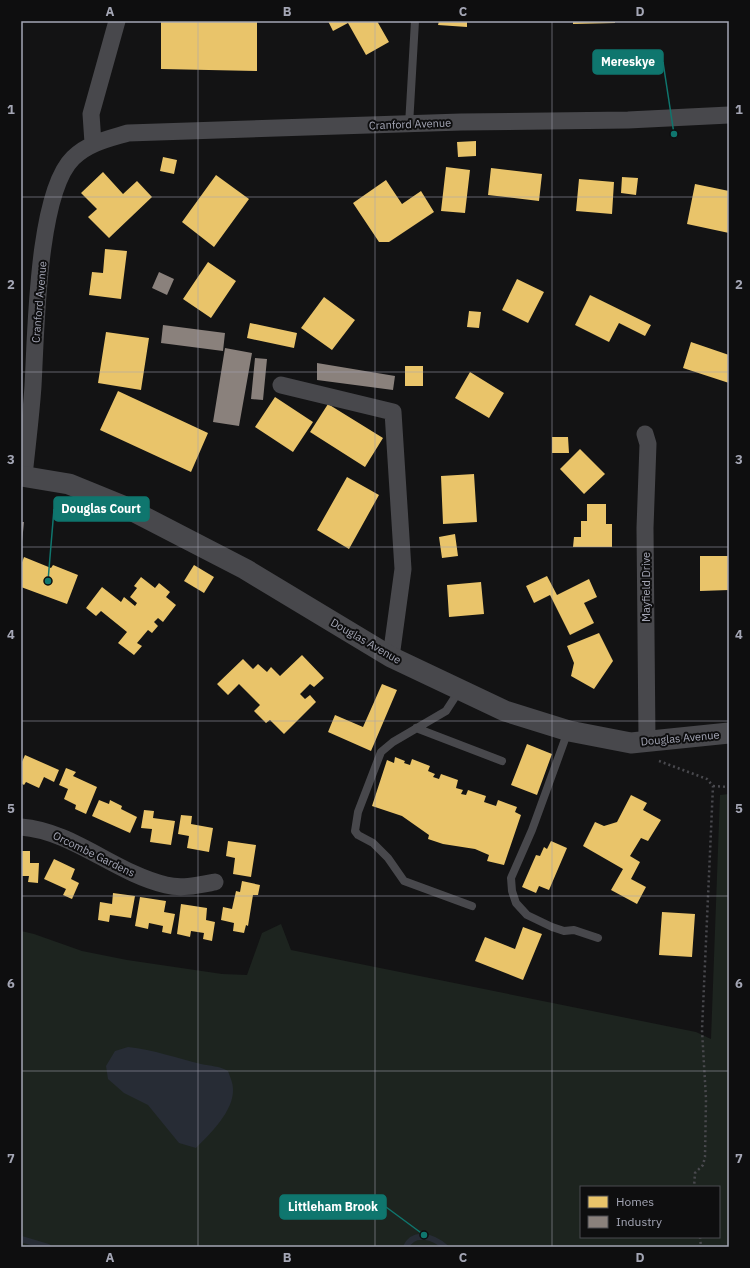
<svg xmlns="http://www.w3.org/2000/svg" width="750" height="1268" font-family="'IBM Plex Sans',sans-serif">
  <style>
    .green { fill: #1d241f; fill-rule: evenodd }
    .water { fill: #272c35 }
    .homes { fill: #e9c46a }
    .industry { fill: #8a817c }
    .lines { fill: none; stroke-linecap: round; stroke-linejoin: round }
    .stream { stroke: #272c35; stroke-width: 6 }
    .path { stroke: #49494e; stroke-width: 2.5; stroke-dasharray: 2 3; stroke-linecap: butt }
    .service { stroke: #48484c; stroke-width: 8 }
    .minor { stroke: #48484c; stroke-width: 17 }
    .tertiary { stroke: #48484c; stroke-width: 21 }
    .grid { fill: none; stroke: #a4a6b5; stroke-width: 1; stroke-opacity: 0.55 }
    .labels { text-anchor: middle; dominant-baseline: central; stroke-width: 4; stroke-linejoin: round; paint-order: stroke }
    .street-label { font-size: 11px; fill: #a4a6b5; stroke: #0e0e0f }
    .leader { fill: none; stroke: #0f766e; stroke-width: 1.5 }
    .callout-dot { fill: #0f766e; stroke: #0e0e0f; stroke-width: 1.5 }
    .callout { fill: #0f766e; stroke: #0f766e; stroke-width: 1.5 }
    .callout-label { font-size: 12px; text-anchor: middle; font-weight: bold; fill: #fff }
    .neatline { fill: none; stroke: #a4a6b5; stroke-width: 1.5 }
    .grid-label { font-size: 13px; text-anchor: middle; font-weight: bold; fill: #a4a6b5 }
  </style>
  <rect width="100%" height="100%" fill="#131314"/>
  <path class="green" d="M 729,794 L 729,1247 L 21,1247 L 21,931 L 34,934 L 82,951 L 127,960 L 222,974 L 247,975 L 262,933 L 281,924 L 291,950 L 696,1032 L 711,1039 L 720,795 ZM 581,1187 L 719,1187 L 719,1237 L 581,1237 Z"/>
  <path class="water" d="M 128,1047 C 154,1050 177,1058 201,1064 C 211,1066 219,1066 228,1071 C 230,1077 233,1083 233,1089 C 234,1111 210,1134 196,1148 L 179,1143 L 148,1105 L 124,1093 L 108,1079 L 106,1066 L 115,1051 Z"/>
  <path class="homes" d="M 161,21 L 257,21 L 257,71 L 161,69 Z
    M 328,21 L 377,21 L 389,42 L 366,55 L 348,23 L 333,31 Z
    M 439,21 L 467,21 L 467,27 L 438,25 Z
    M 573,21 L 615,21 L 615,23 L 573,24 Z
    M 476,141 L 476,156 L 458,157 L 457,142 Z
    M 163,157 L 177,160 L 174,174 L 160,171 Z
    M 446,167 L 470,170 L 465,213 L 441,211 Z
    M 491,168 L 542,174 L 539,201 L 488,195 Z
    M 103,172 L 123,194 L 137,181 L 152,197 L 109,238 L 88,217 L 97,209 L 81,193 Z
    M 216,175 L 249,199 L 214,247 L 182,222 Z
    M 622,177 L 638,178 L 636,195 L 621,193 Z
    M 579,179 L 614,182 L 612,214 L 576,211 Z
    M 386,180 L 402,204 L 421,191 L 434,212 L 389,242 L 379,242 L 353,203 Z
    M 695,184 L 729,191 L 729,233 L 687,224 Z
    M 105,249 L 127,251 L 121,299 L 89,295 L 92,272 L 103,273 Z
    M 208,262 L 236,281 L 211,318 L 183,299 Z
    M 517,279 L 544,292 L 528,323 L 502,310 Z
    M 590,295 L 651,325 L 645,336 L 619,323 L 609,342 L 575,325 Z
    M 324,297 L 355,320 L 332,350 L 301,328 Z
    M 469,311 L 481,312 L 479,328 L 467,327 Z
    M 250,323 L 297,333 L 294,348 L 247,338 Z
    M 106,332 L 149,338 L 141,390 L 98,383 Z
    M 691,342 L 729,355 L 729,383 L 683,368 Z
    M 405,366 L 423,366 L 423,386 L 405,386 Z
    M 470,372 L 504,393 L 489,418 L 455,398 Z
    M 118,391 L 208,433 L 191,472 L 100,430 Z
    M 275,397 L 313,422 L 293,452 L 255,427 Z
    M 328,404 L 383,438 L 365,467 L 310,432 Z
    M 552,437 L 568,437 L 569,453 L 552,453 Z
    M 580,449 L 605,474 L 584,494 L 560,469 Z
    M 474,474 L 477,522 L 443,524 L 441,476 Z
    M 347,477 L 379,495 L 349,549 L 317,530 Z
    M 587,504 L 606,504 L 606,524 L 612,524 L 612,547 L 573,547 L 574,537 L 581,537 L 581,521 L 587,521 Z
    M 455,534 L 458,556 L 442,558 L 439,537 Z
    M 700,556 L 729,556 L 729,590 L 700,591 Z
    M 24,557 L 51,568 L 53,565 L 78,575 L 67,604 L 21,587 L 21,565 Z
    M 194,565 L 214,577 L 204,593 L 184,581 Z
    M 547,576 L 557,595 L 589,579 L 597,597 L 584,603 L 594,623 L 570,635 L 550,595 L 534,603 L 526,586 Z
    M 141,577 L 155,588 L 159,583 L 170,592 L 166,597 L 176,605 L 163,622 L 158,618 L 154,622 L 158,626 L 152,633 L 148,630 L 137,643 L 142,646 L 134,655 L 118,643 L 127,632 L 101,611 L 96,616 L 86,608 L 102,587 L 121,602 L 124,597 L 135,606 L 137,603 L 130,597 L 137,588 L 134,586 Z
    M 481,582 L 484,614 L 449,617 L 447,585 Z
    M 599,633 L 613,661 L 594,689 L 571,676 L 574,663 L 567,646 Z
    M 302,655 L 324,678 L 314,687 L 310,684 L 300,694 L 305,699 L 310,695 L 316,702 L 284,734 L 270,720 L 266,723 L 254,711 L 260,705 L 239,684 L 228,695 L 217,684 L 243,659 L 253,669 L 258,664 L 267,672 L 271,667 L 280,676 Z
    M 382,684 L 397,690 L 371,751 L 328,732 L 335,715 L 363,727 Z
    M 527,744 L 552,754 L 537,795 L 511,785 Z
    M 25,755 L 59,770 L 54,782 L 44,777 L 39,788 L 26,782 L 24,785 L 21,783 L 21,764 Z
    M 395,757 L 405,761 L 404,763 L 410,765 L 412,759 L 430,766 L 428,771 L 435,774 L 433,777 L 439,779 L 441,774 L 458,780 L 456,788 L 463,790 L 461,794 L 466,795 L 468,790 L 486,796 L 484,802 L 496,806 L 498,800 L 517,807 L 515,812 L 521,815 L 504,865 L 487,861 L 489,855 L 475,849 L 443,844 L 428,839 L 429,835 L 402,816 L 372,806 L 387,760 L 394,763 Z
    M 66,768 L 76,772 L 73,776 L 97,787 L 86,814 L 75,809 L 76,805 L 64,799 L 68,789 L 59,785 Z
    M 631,795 L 647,803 L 643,810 L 661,820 L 648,841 L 641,838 L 630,856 L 640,862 L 631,879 L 646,887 L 637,904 L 611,890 L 623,869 L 583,846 L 595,822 L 604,826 L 617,822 Z
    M 99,800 L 109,804 L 110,800 L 122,806 L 121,809 L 137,817 L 130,833 L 92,816 Z
    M 144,810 L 154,811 L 153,818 L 175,821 L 171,845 L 150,842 L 152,829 L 141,828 Z
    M 181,815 L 192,816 L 191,824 L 213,828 L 209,852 L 187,848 L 189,836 L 178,834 Z
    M 228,841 L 256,845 L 251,877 L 233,874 L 235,858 L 226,856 Z
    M 551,841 L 567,848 L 549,890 L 539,886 L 536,893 L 522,887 L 536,855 L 540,856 L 544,847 L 547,849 Z
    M 21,851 L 30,851 L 30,863 L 39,863 L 38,883 L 28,882 L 29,876 L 21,876 Z
    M 54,859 L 75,869 L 71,879 L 79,883 L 72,899 L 63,895 L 66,889 L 44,879 Z
    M 242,881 L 260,885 L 258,895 L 253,895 L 248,926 L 246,925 L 244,933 L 233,931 L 234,923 L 221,920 L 223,907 L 232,909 L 236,891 L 240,892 Z
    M 113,893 L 135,896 L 131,918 L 110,915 L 109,922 L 98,920 L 100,902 L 112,904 Z
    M 140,897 L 166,901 L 164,912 L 175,914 L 171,934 L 162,932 L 163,926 L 149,923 L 148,929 L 135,926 Z
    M 181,904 L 207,908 L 206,920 L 215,922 L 212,941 L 203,939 L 204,933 L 191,931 L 190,937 L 177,934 Z
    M 662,912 L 695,914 L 692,957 L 659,955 Z
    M 523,927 L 542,934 L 523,980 L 475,961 L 485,937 L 515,949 Z"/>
  <path class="industry" d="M 159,272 L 174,279 L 167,295 L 152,288 Z
    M 163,325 L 225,333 L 223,351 L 161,343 Z
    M 225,348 L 252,353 L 239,426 L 213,422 Z
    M 255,358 L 267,359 L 263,400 L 251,399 Z
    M 317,363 L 395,376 L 393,390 L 317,380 Z
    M 21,522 L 24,522 L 22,542 L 21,542 Z"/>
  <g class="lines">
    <path class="stream" d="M 21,1239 L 48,1247
      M 406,1247 C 414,1230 434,1237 445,1247"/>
    <path class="path" d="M 659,761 L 707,779 L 713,786 L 702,1030 L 706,1099 L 705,1157 L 703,1165 L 695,1173 L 694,1187
      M 713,786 L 729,787
      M 700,1237 L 701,1247"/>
    <path class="service" d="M 409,125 L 415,21
      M 459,691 L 446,711 L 393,742 L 381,752 L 358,812 L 355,831 L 358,835 L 373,843 L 388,858 L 404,881 L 472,906
      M 416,728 L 502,761
      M 568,731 L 532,830 L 511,878 L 512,891 L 516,903 L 527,915 L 552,927 L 564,931 L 574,930 L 598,938"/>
    <path class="minor" d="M 93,143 L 91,114 L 117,21
      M 281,385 L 393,412 L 403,569 L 391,657
      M 645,434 L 648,444 L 645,528 L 647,740
      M 24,476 C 27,446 31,416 33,386 C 36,334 37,193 73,158 C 88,143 108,139 128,133 L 461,122 L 628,120 L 729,115
      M 21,827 C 73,831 115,873 166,885 C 182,889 199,885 215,882"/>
    <path class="tertiary" d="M 21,476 L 69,484 L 123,506 L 245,569 L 391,657 L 505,711 L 569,731 L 631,743 L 729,733"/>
  </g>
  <path class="grid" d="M 198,21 L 198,1247M 375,21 L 375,1247M 552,21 L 552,1247M 21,197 L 729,197M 21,372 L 729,372M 21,547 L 729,547M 21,721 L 729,721M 21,896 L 729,896M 21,1071 L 729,1071"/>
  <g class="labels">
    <g class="street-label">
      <text transform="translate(410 124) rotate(-2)">Cranford Avenue</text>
      <text transform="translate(39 302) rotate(-85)">Cranford Avenue</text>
      <text transform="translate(646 587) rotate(-90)">Mayfield Drive</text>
      <text transform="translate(366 641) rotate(30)">Douglas Avenue</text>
      <text transform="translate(680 738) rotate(-5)">Douglas Avenue</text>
      <text transform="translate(94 854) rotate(26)">Orcombe Gardens</text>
    </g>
  </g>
  <path class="leader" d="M674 134L663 62M48 581L54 509M424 1235L386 1207"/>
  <g class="callout-dot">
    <circle cx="674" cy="134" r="4"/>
    <circle cx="48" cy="581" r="4"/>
    <circle cx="424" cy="1235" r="4"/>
  </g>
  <g class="callout">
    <rect x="593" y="50" width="70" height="24" rx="4"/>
    <rect x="54" y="497" width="95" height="24" rx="4"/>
    <rect x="280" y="1195" width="106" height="24" rx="4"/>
  </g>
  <g class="callout-label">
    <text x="628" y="66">Mereskye</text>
    <text x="101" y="513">Douglas Court</text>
    <text x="333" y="1211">Littleham Brook</text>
  </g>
  <rect width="750" height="1268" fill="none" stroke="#0e0e0f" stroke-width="44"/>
  <rect x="580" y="1186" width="140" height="52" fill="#0e0e0f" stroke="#4a4b51"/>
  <rect x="588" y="1196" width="20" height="12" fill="#e9c46a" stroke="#4a4b51"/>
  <text x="616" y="1206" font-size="12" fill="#a4a6b5">Homes</text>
  <rect x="588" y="1216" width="20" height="12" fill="#8a817c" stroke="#4a4b51"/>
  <text x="616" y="1226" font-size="12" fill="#a4a6b5">Industry</text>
  <rect x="22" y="22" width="706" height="1224" class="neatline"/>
  <g class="grid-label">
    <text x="110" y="16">A</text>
    <text x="287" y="16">B</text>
    <text x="463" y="16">C</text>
    <text x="640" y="16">D</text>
    <text x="11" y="114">1</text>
    <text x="739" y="114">1</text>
    <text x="11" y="289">2</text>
    <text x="739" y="289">2</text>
    <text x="11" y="464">3</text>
    <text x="739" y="464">3</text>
    <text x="11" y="639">4</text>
    <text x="739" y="639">4</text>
    <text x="11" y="813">5</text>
    <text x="739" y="813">5</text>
    <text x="11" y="988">6</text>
    <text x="739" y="988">6</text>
    <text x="11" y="1163">7</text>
    <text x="739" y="1163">7</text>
    <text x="110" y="1262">A</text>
    <text x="287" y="1262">B</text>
    <text x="463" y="1262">C</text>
    <text x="640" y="1262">D</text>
  </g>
</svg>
